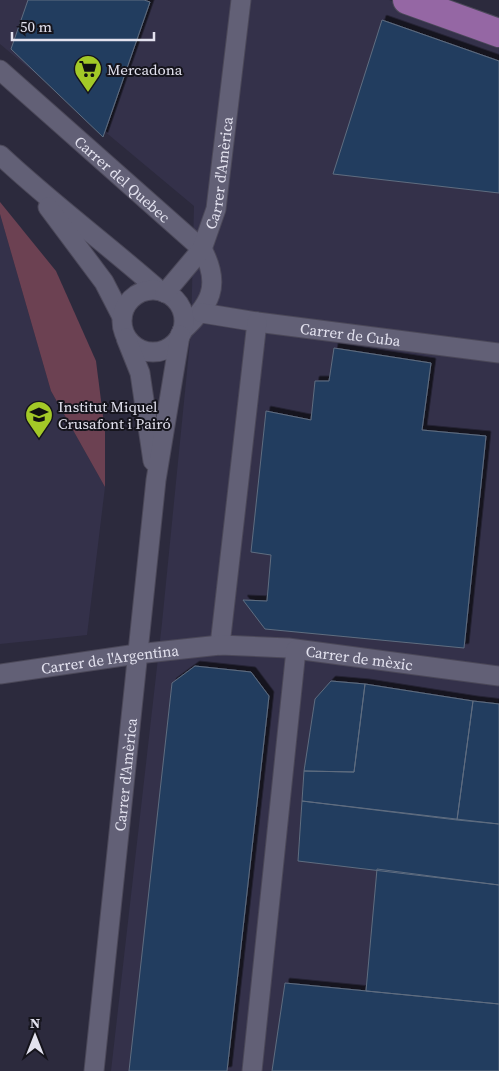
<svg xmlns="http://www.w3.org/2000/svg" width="499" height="1071" font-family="'Source Serif 4',serif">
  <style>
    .built { fill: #34314a }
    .green { fill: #6c4152 }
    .building { fill: #233d5e; stroke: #5f6d80; filter: url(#shadow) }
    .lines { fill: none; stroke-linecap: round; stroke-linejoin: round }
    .minor-casing { stroke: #4b4859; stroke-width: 21 }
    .primary-casing { stroke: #4b4859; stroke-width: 30 }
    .minor { stroke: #626076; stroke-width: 19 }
    .primary { stroke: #9567a4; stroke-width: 28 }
    .labels { text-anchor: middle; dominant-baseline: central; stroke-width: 4; stroke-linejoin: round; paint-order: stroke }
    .poi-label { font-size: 15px; fill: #e3e2ef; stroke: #15141c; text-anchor: start }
    .street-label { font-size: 15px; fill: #e3e2ef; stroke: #15141c }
  </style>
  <defs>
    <filter id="shadow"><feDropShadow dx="4.5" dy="-4.5" stdDeviation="0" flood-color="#0009"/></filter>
  </defs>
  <rect width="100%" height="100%" fill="#2c2a3d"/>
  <path class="built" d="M 0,0 L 389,0 L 499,37 L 499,1071 L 111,1071 L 162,623 L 191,331 L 194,206 L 0,44 Z
    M 0,214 L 51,391 L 105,487 L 87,635 L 0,644 Z"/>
  <path class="green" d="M 0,202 L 56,271 L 96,361 L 105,432 L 105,487 L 51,391 L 0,214 Z"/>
  <path class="building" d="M 28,0 L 144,0 L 150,2 L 103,137 L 11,49 Z
    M 382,20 L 499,61 L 499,193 L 333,174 Z
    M 334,348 L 431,363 L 422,430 L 486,436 L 464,648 L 265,629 L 243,600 L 267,601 L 271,555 L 251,552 L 266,411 L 311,420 L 315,381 L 329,381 Z
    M 195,666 L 251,672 L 269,696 L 227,1071 L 129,1071 L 172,683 Z
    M 331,681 L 365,684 L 354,772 L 304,771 L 315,699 Z
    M 365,684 L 473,701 L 457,820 L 302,801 L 304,771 L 354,772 Z
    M 473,701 L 499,704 L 499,824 L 457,820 Z
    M 302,801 L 499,824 L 499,885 L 298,861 Z
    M 377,869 L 499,885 L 499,1004 L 366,991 Z
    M 285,983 L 499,1004 L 499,1071 L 272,1071 Z"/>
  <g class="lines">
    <defs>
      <g id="minor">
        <path id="s1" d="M 0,70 L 202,249 C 222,286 210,305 182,331"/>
        <path d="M 0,155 C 51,203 108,245 160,291"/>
        <path d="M 48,207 L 104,282 L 122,317"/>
        <circle cx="153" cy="321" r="31"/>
        <path id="s2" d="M 165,293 L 202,249 L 216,209 L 241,0"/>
        <path id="s3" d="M 202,313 L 257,322 L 499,353"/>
        <path d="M 126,338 L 140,373 L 153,461"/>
        <path d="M 220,645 L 257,322"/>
        <path id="s4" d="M 0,674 L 137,654 L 220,645 L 288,648 L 499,676"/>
        <path id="s5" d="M 94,1071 L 156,480 L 180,335"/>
        <path d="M 252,1071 L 296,650"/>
      </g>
      <path id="primary" d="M 407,0 L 499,33"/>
    </defs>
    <use href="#minor" class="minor-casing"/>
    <use href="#primary" class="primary-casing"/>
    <use href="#minor" class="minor"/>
    <use href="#primary" class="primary"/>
  </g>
  <defs>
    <symbol id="supermarket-pin" viewBox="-11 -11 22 30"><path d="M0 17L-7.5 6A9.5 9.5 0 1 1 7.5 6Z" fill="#a3c927" stroke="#15141c"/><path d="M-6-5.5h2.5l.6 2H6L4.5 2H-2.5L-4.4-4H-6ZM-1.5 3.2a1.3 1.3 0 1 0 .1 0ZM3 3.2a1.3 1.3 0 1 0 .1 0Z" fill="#111"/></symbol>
    <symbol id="school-pin" viewBox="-11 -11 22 30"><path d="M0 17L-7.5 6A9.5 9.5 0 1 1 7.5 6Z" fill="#a3c927" stroke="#15141c"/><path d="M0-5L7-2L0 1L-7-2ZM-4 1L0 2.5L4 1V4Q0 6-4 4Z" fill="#111"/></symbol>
  </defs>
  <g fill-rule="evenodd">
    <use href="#supermarket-pin" x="72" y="53" width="32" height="43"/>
    <use href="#school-pin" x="23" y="399" width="32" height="43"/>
  </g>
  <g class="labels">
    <g class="poi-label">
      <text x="107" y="69">Mercadona</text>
      <text x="58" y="406">Institut Miquel<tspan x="58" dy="17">Crusafont i Pairó</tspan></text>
    </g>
    <g class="street-label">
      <text stroke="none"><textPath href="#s2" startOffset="136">Carrer d'Amèrica</textPath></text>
      <text stroke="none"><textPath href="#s1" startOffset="164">Carrer del Quebec</textPath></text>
      <text stroke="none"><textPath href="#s3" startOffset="150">Carrer de Cuba</textPath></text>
      <text stroke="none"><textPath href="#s4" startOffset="362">Carrer de mèxic</textPath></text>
      <text stroke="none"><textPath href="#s4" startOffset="111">Carrer de l'Argentina</textPath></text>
      <text stroke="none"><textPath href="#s5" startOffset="298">Carrer d'Amèrica</textPath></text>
    </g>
  </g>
  <g transform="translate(35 1036)" stroke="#15141c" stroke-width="4" paint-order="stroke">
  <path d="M0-4L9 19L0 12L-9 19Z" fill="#e3e2ef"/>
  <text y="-8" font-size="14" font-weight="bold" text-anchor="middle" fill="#e3e2ef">N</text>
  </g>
  <path d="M12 32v8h142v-8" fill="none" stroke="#e3e2ef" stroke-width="2.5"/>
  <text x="20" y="32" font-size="15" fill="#e3e2ef" stroke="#15141c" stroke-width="4" paint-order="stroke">50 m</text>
</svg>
